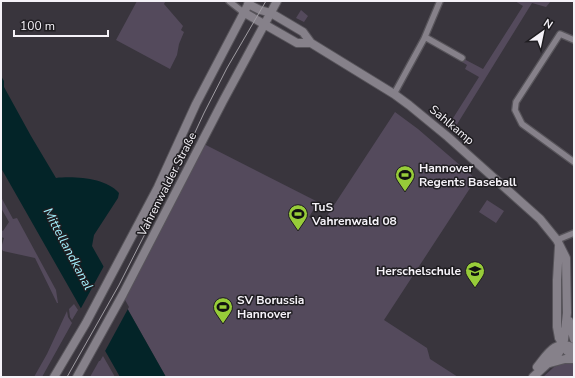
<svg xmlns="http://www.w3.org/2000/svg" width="575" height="378" font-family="'Nunito Sans',sans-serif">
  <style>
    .green { fill: #544a5c }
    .water { fill: #032428 }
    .pier { fill: #39353d }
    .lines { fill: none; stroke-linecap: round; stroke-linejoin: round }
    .street-casing { stroke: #57545a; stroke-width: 8 }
    .secondary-casing { stroke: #57545a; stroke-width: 10 }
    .street { stroke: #86818a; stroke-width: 5.5 }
    .secondary { stroke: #86818a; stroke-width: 8 }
    .tram { stroke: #a09da3; stroke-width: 1 }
    .labels { text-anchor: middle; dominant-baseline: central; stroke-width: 3; stroke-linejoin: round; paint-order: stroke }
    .street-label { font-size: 12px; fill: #f5f2f8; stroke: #1f1d21 }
    .poi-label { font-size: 12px; font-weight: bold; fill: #f5f2f8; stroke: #1f1d21; text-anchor: start }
    .water-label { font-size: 13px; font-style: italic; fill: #a4f1fe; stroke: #1f1d21 }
  </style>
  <rect width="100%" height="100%" fill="#39353d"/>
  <path class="green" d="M 137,1 L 165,2 L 164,4 L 183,26 L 181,30 L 184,32 L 179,44 L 177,55 L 170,69 L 116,40 Z
    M 515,1 L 551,1 L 546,7 L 532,3 L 456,126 L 450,123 L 479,77 L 465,69 L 467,65 L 462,62 L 464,59 L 483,69 L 523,6 Z
    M 301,10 L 308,16 L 304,22 L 296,18 Z
    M 395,112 L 418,129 L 476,179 L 384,320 L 427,348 L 430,359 L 458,377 L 166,377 L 122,299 L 202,143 L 318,202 L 309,217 L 321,225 Z
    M 1,197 L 13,219 L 17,218 L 56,290 L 58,303 L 57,303 L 35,258 L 3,251 L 1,248 L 4,238 L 1,237 L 1,230 L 3,231 L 9,222 L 1,208 Z
    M 487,200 L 504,211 L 496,223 L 479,212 Z
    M 74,304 L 78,310 L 72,320 L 70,317 L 69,309 Z
    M 67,311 L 68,317 L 72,323 L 42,377 L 34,377 L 47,354 Z
    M 103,356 L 115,377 L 90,377 L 99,361 L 100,361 Z
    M 566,362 L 574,363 L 574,377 L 543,377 L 554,367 Z"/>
  <path class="water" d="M 1,76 L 4,81 L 4,87 L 31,136 L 56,178 C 75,176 106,178 119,193 L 118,198 L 94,235 L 92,246 L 166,377 L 120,377 L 1,168 Z"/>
  <path class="pier" d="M 105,264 L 129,307 L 104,353 L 80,310 Z"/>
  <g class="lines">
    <defs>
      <path id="street" d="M 229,1 L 243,12
        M 425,37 L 462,58
        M 574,40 L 560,34 L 516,102 L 515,110 L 522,124 L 574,162
        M 394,94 L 424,39 L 440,1
        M 557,240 L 574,233"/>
      <path id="secondary" d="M 248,4 L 260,10 L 271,13 L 303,32 L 311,43 L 394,94 L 409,105 L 448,137 L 540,219 L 557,240 L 566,258 L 567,313 L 564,340 L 562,347 L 558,354 L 533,377
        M 243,12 L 297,43 L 311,43
        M 559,246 L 557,280 L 557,327 L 559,338 L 567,351 L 574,356
        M 569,321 L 574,339
        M 550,363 L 565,359 L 574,359
        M 537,367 C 547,355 555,338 574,348
        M 54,377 L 86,323 L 158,187 L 196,104 L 250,1
        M 77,377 L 123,294 L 223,101 L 277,1"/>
    </defs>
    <use href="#street" class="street-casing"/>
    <use href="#secondary" class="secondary-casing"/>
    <use href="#street" class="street"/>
    <use href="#secondary" class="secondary"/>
    <path class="tram" d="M 67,377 L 119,285 L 178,169 L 204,113 L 227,68 L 266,1"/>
  </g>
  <defs>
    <symbol id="stadium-pin" viewBox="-11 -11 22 30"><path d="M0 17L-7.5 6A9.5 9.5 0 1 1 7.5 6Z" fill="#97cc39" stroke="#1f1d21"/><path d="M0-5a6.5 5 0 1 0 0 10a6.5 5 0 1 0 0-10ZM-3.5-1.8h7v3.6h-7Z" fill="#111"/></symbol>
    <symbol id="school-pin" viewBox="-11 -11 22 30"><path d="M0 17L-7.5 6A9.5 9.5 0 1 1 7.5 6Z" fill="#97cc39" stroke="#1f1d21"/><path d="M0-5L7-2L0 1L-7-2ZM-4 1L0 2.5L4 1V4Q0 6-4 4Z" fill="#111"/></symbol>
  </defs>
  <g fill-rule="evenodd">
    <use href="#stadium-pin" x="394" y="164" width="22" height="30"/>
    <use href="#stadium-pin" x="287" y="203" width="22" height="30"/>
    <use href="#school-pin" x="464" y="260" width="22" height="30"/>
    <use href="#stadium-pin" x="212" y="296" width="22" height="30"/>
  </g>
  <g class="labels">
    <g class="street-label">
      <text transform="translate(452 125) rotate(40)">Sahlkamp</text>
      <text transform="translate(167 184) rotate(-63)">Vahrenwalder Straße</text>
    </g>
    <g class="poi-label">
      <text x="419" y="168">Hannover<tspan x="419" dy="14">Regents Baseball</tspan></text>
      <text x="312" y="207">TuS<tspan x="312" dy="14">Vahrenwald 08</tspan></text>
      <text x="461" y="271" text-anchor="end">Herschelschule</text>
      <text x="237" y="300">SV Borussia<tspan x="237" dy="14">Hannover</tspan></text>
    </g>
    <g class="water-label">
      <text transform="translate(68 249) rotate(62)">Mittellandkanal</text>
    </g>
  </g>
  <rect width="575" height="378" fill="none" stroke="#f5f2f8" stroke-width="4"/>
  <g transform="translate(543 32) rotate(33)" stroke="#1f1d21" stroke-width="3" paint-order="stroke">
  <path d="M0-3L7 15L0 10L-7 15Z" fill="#f5f2f8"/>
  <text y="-6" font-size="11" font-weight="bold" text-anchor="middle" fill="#f5f2f8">N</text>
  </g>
  <path d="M14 30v6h94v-6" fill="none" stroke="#f5f2f8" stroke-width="2"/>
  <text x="20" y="30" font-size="12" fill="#f5f2f8" stroke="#1f1d21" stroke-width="3" paint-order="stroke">100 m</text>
</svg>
